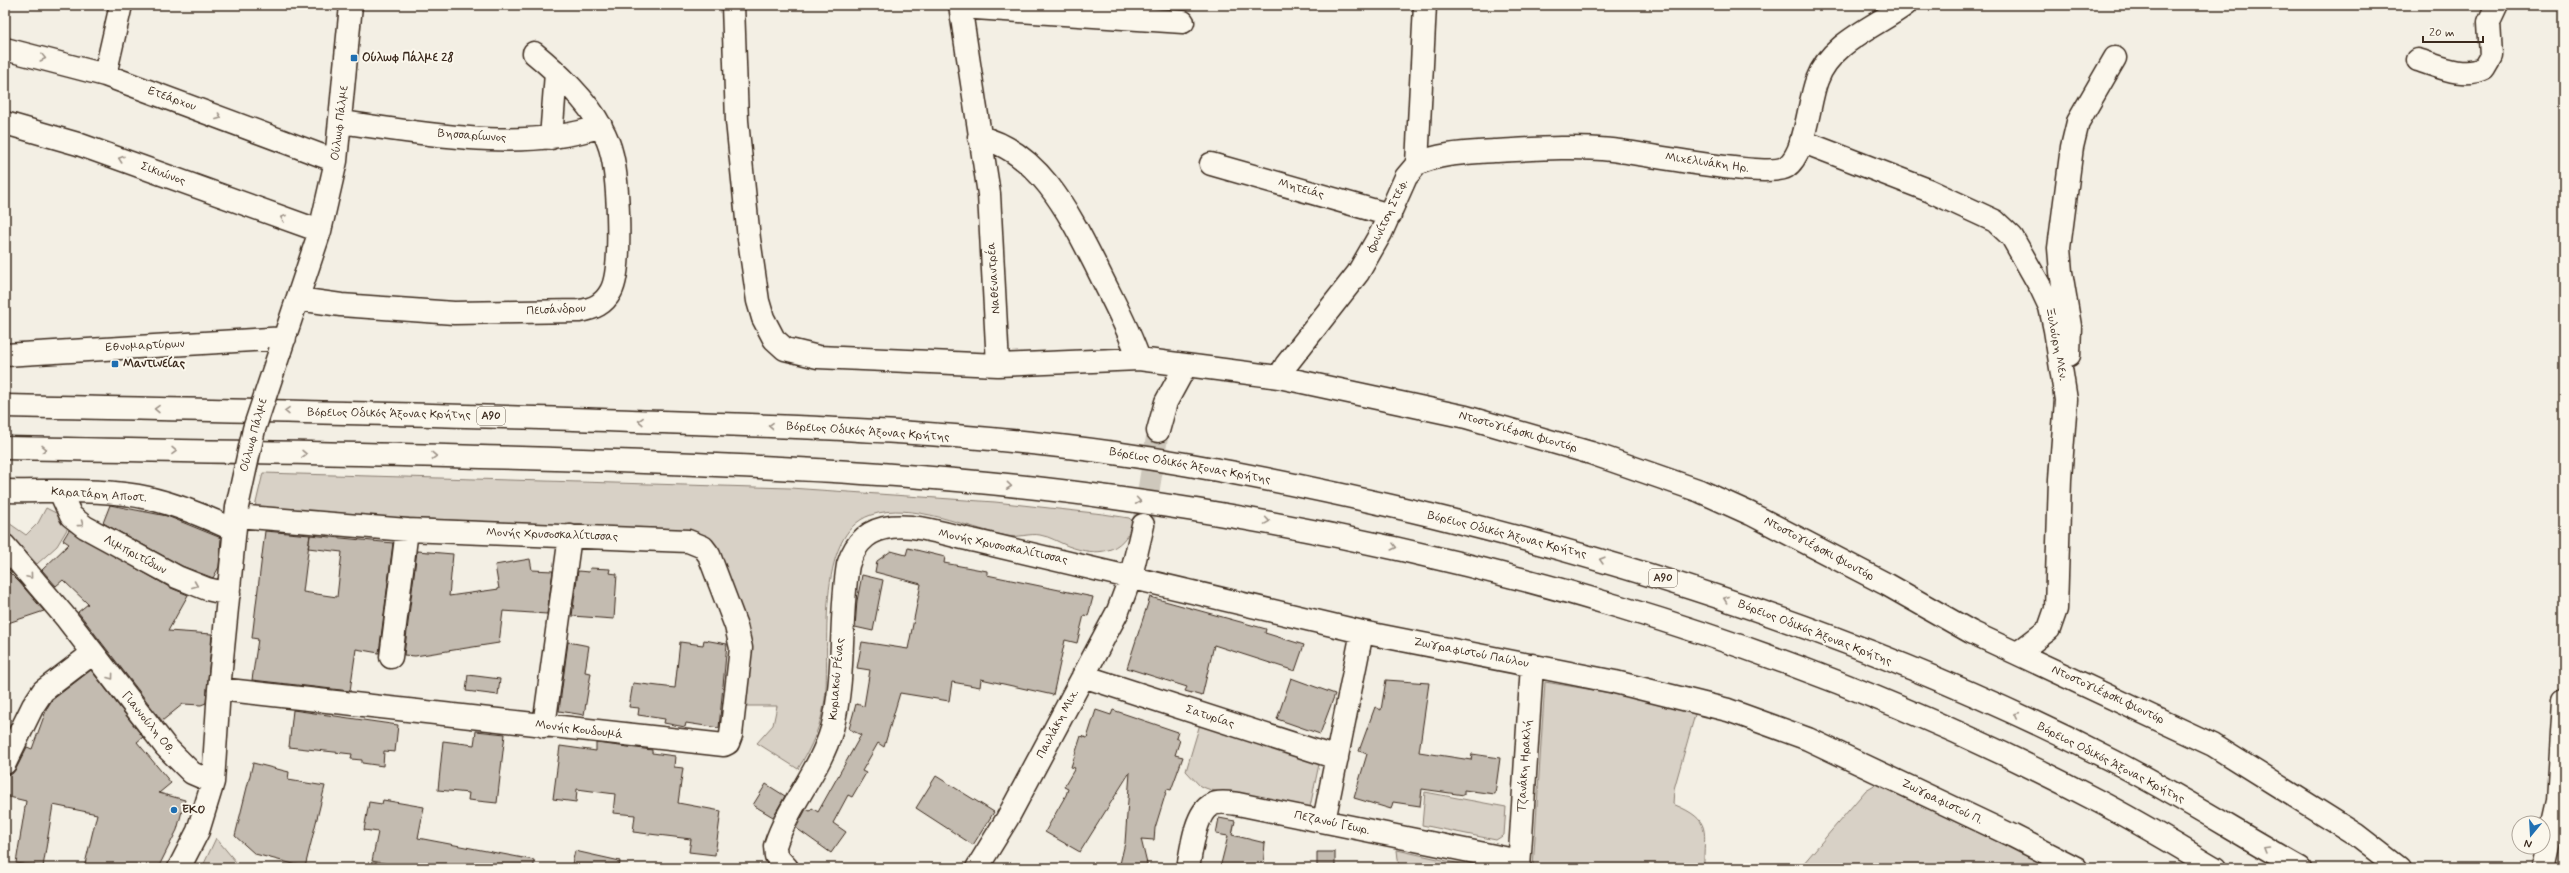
<svg xmlns="http://www.w3.org/2000/svg" width="2569" height="873" font-family="Mynerve,sans-serif">
  <style>
    .green { fill: #d8d1c6; stroke: #8a7e72 }
    .building { fill: #c3bbb0; stroke: #3b2a1e }
    .lines { fill: none; stroke-linecap: round; stroke-linejoin: round }
    .minor-tunnel { stroke: #cec8bc; stroke-width: 22; stroke-dasharray: 22 11; stroke-linecap: butt }
    .minor-casing { stroke: #3b2a1e; stroke-width: 25 }
    .highway-casing { stroke: #3b2a1e; stroke-width: 25 }
    .minor { stroke: #fbf7ec; stroke-width: 22 }
    .highway { stroke: #fbf7ec; stroke-width: 22 }
    .minor-bridge-casing { stroke: #3b2a1e; stroke-width: 25; stroke-linecap: butt }
    .minor-bridge { stroke: #fbf7ec; stroke-width: 22 }
    .oneway { stroke: #9b9085 }
    .poi-dot { fill: #1f6fb2; stroke: #fbf7ec; stroke-width: 1.5 }
    .labels { text-anchor: middle; dominant-baseline: central; stroke-width: 4; stroke-linejoin: round; paint-order: stroke }
    .shield { fill: #fbf7ec; stroke: #75685c; stroke-width: 1 }
    .shield-label { font-size: 11px; font-weight: bold; fill: #3b2a1e }
    .poi-label { font-size: 12px; font-weight: bold; fill: #3b2a1e; stroke: #fbf7ec; text-anchor: start }
    .street-label { font-size: 12px; fill: #3b2a1e; stroke: #fbf7ec }
  </style>
  <rect width="100%" height="100%" fill="#f3efe4"/>
  <filter id="ink" filterUnits="userSpaceOnUse"><feTurbulence type="fractalNoise" baseFrequency=".025" numOctaves="2"/><feDisplacementMap in="SourceGraphic" scale="8" xChannelSelector="R" yChannelSelector="G"/><feConvolveMatrix kernelMatrix="1 2 1 2 8 2 1 2 1" color-interpolation-filters="sRGB"/></filter>
  <g filter="url(#ink)">
    <path class="green" d="M 263,473 L 790,488 L 995,502 L 1103,514 L 1129,518 L 1134,522 C 1122,554 1098,557 1068,546 C 1058,542 1051,537 1040,535 C 1030,533 1018,538 1007,536 C 967,528 912,501 871,515 C 813,534 831,652 825,699 C 821,726 812,746 798,769 L 757,743 L 773,725 L 777,706 L 747,706 L 744,688 L 704,538 L 694,531 L 360,516 L 255,507 Z
      M 5,499 L 9,499 L 6,521 L 26,535 L 38,523 L 46,508 L 72,521 L 57,546 L 37,564 L 5,530 Z
      M 1545,682 L 1641,698 L 1696,711 L 1674,789 L 1673,804 C 1714,821 1703,830 1704,868 L 1533,868 Z
      M 1200,724 L 1319,764 L 1310,807 L 1306,810 L 1211,790 L 1200,786 L 1186,771 Z
      M 1876,784 L 2053,868 L 1802,868 L 1803,864 L 1866,790 Z
      M 1425,792 L 1506,807 L 1504,835 L 1496,840 L 1422,825 Z
      M 216,838 L 241,868 L 202,868 Z
      M 1397,850 L 1479,868 L 1399,868 Z"/>
    <path class="building" d="M 110,505 L 167,516 L 221,538 L 219,567 L 213,578 L 182,566 L 103,523 Z
      M 69,530 L 171,588 L 188,595 L 168,631 L 212,634 L 206,703 L 201,705 L 183,704 L 162,721 L 78,612 L 88,604 L 63,580 L 56,586 L 42,570 L 69,544 L 63,540 Z
      M 265,531 L 310,535 L 303,592 L 337,597 L 342,552 L 308,548 L 310,535 L 393,543 L 379,653 L 356,649 L 350,691 L 252,680 L 258,639 L 252,638 Z
      M 908,548 L 945,557 L 944,563 L 987,571 L 987,575 L 1093,597 L 1088,616 L 1084,615 L 1077,643 L 1065,640 L 1053,695 L 981,679 L 980,687 L 952,682 L 949,701 L 900,693 L 884,747 L 878,743 L 862,771 L 866,773 L 852,797 L 848,795 L 833,823 L 846,832 L 831,853 L 796,828 L 806,809 L 810,811 L 812,808 L 818,812 L 861,735 L 849,729 L 856,704 L 864,706 L 870,670 L 857,668 L 862,642 L 908,649 L 921,584 L 875,572 L 877,561 L 891,551 L 906,555 Z
      M 417,551 L 453,554 L 449,596 L 499,589 L 495,565 L 530,559 L 532,570 L 553,571 L 547,614 L 503,611 L 499,643 L 415,656 L 404,655 Z
      M 5,568 L 20,583 L 44,611 L 5,624 Z
      M 590,568 L 610,569 L 609,573 L 617,574 L 614,619 L 572,616 L 578,571 L 589,572 Z
      M 862,575 L 883,580 L 873,631 L 855,627 L 857,601 Z
      M 1150,597 L 1266,629 L 1265,633 L 1304,645 L 1295,671 L 1214,645 L 1202,696 L 1185,691 L 1187,687 L 1127,668 Z
      M 704,640 L 727,644 L 719,728 L 686,723 L 685,727 L 664,723 L 665,719 L 638,715 L 639,708 L 629,707 L 633,683 L 675,688 L 680,642 L 703,645 Z
      M 568,642 L 589,646 L 585,672 L 591,673 L 584,715 L 559,711 Z
      M 91,670 L 143,737 L 137,742 L 171,783 L 159,793 L 185,800 L 177,830 L 158,868 L 84,868 L 97,814 L 53,805 L 43,867 L 16,863 L 26,801 L 5,796 L 5,775 L 12,774 L 16,769 L 27,747 L 32,749 L 47,708 L 52,700 Z
      M 468,675 L 500,679 L 498,695 L 466,691 Z
      M 1291,678 L 1335,694 L 1320,734 L 1277,719 Z
      M 1386,680 L 1429,683 L 1419,752 L 1471,760 L 1472,754 L 1500,758 L 1495,794 L 1464,790 L 1464,795 L 1422,789 L 1420,806 L 1393,802 L 1391,809 L 1354,798 L 1367,754 L 1359,751 L 1375,707 L 1381,710 Z
      M 293,710 L 398,725 L 395,752 L 384,751 L 383,766 L 362,763 L 362,760 L 351,759 L 352,754 L 289,747 Z
      M 1096,710 L 1111,715 L 1113,710 L 1178,732 L 1176,738 L 1180,740 L 1175,755 L 1183,757 L 1171,790 L 1167,789 L 1155,828 L 1154,840 L 1141,839 L 1148,868 L 1119,868 L 1125,843 L 1130,772 L 1080,852 L 1045,832 L 1066,795 L 1068,789 L 1064,787 L 1075,768 L 1071,767 L 1081,736 L 1087,738 Z
      M 476,731 L 505,734 L 497,803 L 468,800 L 469,793 L 438,790 L 443,741 L 474,745 Z
      M 596,743 L 652,750 L 652,753 L 675,756 L 674,767 L 683,768 L 678,803 L 721,811 L 715,855 L 689,852 L 691,839 L 633,832 L 635,815 L 613,813 L 615,794 L 577,789 L 576,802 L 553,799 L 560,746 L 596,751 Z
      M 253,763 L 289,772 L 288,780 L 325,786 L 305,867 L 255,854 L 235,836 Z
      M 936,776 L 994,812 L 973,845 L 916,808 Z
      M 766,784 L 785,796 L 773,817 L 753,805 Z
      M 383,800 L 424,807 L 418,838 L 534,860 L 534,868 L 411,868 L 372,861 L 378,832 L 364,830 L 369,802 L 382,804 Z
      M 1219,818 L 1235,821 L 1232,835 L 1265,843 L 1263,868 L 1220,868 L 1228,836 L 1216,834 Z
      M 575,851 L 620,861 L 619,868 L 571,868 Z
      M 1317,852 L 1335,852 L 1335,868 L 1317,868 Z"/>
    <g class="lines">
      <path class="minor-tunnel" d="M 1143,525 L 1158,431"/>
      <defs>
        <path id="minor" d="M 733,5 L 737,121 L 749,239 L 758,301 L 763,318 L 774,339 L 785,349 L 818,357 L 998,365
          M 960,5 L 989,194 L 998,365 L 1139,359 L 1279,377 L 1466,417 L 1591,453 L 1700,491 L 1751,514 L 1888,585 L 1971,632 L 2213,745 L 2355,834 L 2399,868
          M 960,7 L 1183,22
          M 5,49 L 105,75 L 336,161
          M 2418,60 C 2438,66 2464,79 2484,68 L 2491,56 L 2489,22 L 2497,5
          M 105,75 L 121,5
          M 341,122 C 422,133 523,153 601,126
          M 5,123 L 78,144 L 320,231
          M 979,137 C 1040,151 1071,217 1097,268 C 1112,299 1128,327 1139,359
          M 551,138 L 556,73
          M 1801,141 L 1928,190 L 1995,221 L 2012,237 L 2041,288 L 2050,307 L 2055,330 L 2066,400 L 2060,479 L 2056,609 L 2049,629 L 2018,653
          M 1211,164 L 1390,215
          M 1417,164 C 1441,153 1468,153 1494,151 C 1534,149 1573,146 1612,150 C 1642,153 1767,179 1786,167 C 1806,154 1808,103 1817,80 C 1830,43 1875,27 1905,5
          M 298,299 L 341,305 L 454,313 L 579,311 C 594,309 604,304 611,291 C 623,269 618,180 612,155 C 610,146 606,136 601,127 C 588,101 556,71 534,53
          M 280,351 L 320,231 L 336,161 L 351,5
          M 5,355 L 285,338
          M 2069,355 L 2070,326 L 2061,272 L 2059,248 L 2072,147 L 2078,122 L 2115,58
          M 1279,377 L 1286,365 L 1358,273 L 1381,233 L 1406,177 L 1417,164 L 1425,5
          M 1158,431 L 1166,402 L 1185,367
          M 5,491 C 48,492 108,488 148,498 C 178,505 207,517 234,530
          M 60,492 L 71,516 L 85,527 L 177,577 L 207,589 L 229,594
          M 5,546 L 67,619 L 166,747 L 192,773 L 213,782
          M 391,657 L 407,530
          M 1083,676 L 1337,758
          M 219,689 L 724,745 L 728,743 L 731,735 L 741,648 L 736,626 L 709,555 L 703,547 L 688,541 L 407,530 L 236,516
          M 544,726 L 570,536
          M 5,763 L 33,706 L 43,691 L 93,653
          M 1324,821 L 1362,632
          M 179,868 L 198,831 L 213,782 L 219,689 L 237,507
          M 787,868 L 776,856 L 775,846 C 788,805 820,771 832,729 C 846,676 839,618 848,565 C 867,504 930,531 976,541 L 1362,632 L 1615,682 L 1728,710 L 1808,739 L 2013,836 L 2076,868
          M 977,868 L 1007,819 L 1118,611 L 1131,576 L 1143,525
          M 1188,868 C 1191,853 1195,813 1211,805 C 1218,801 1230,803 1238,804 L 1519,861
          M 1519,868 L 1532,665
          M 2543,868 L 2558,801 L 2564,700"/>
        <path id="highway" d="M 5,406 C 224,410 443,414 661,422 C 812,427 965,432 1114,453 C 1220,468 1325,490 1430,515 C 1665,572 1898,650 2113,761 C 2177,794 2238,833 2300,868
          M 5,448 C 227,452 448,454 670,463 C 818,469 967,477 1115,498 C 1454,545 1792,640 2096,800 C 2137,821 2176,845 2215,868"/>
      </defs>
      <use href="#minor" class="minor-casing"/>
      <use href="#highway" class="highway-casing"/>
      <use href="#minor" class="minor"/>
      <use href="#highway" class="highway"/>
      <defs>
        <path id="minor-bridge" d="M 237,507 L 254,429 L 280,351"/>
      </defs>
      <use href="#minor-bridge" class="minor-bridge-casing"/>
      <use href="#minor-bridge" class="minor-bridge"/>
    </g>
    <defs><path id="oneway-chevron" d="M-2-3.5L2.5 0L-2 3.5" fill="none" stroke-width="1.6" stroke-linecap="round" stroke-linejoin="round"/></defs>
    <g class="oneway">
      <use href="#oneway-chevron" transform="translate(43 58) rotate(14)"/>
      <use href="#oneway-chevron" transform="translate(219 117) rotate(21)"/>
      <use href="#oneway-chevron" transform="translate(121 159) rotate(-161)"/>
      <use href="#oneway-chevron" transform="translate(283 218) rotate(-160)"/>
      <use href="#oneway-chevron" transform="translate(157 409) rotate(-179)"/>
      <use href="#oneway-chevron" transform="translate(287 411) rotate(-179)"/>
      <use href="#oneway-chevron" transform="translate(641 421) rotate(-178)"/>
      <use href="#oneway-chevron" transform="translate(771 426) rotate(-178)"/>
      <use href="#oneway-chevron" transform="translate(44 449) rotate(1)"/>
      <use href="#oneway-chevron" transform="translate(174 451) rotate(1)"/>
      <use href="#oneway-chevron" transform="translate(304 454) rotate(1)"/>
      <use href="#oneway-chevron" transform="translate(434 456) rotate(1)"/>
      <use href="#oneway-chevron" transform="translate(1009 486) rotate(6)"/>
      <use href="#oneway-chevron" transform="translate(1138 501) rotate(8)"/>
      <use href="#oneway-chevron" transform="translate(1267 521) rotate(9)"/>
      <use href="#oneway-chevron" transform="translate(81 524) rotate(37)"/>
      <use href="#oneway-chevron" transform="translate(1394 547) rotate(14)"/>
      <use href="#oneway-chevron" transform="translate(1602 560) rotate(-164)"/>
      <use href="#oneway-chevron" transform="translate(30 576) rotate(50)"/>
      <use href="#oneway-chevron" transform="translate(195 585) rotate(22)"/>
      <use href="#oneway-chevron" transform="translate(1726 599) rotate(-160)"/>
      <use href="#oneway-chevron" transform="translate(111 677) rotate(53)"/>
      <use href="#oneway-chevron" transform="translate(2016 715) rotate(-155)"/>
      <use href="#oneway-chevron" transform="translate(2266 849) rotate(-149)"/>
    </g>
  </g>
  <g class="poi-dot">
    <rect x="350" y="54" width="8" height="8" rx="2"/>
    <rect x="111" y="360" width="8" height="8" rx="2"/>
    <circle cx="174" cy="810" r="4"/>
  </g>
  <g class="labels">
    <g class="shield">
      <rect x="477" y="407" width="28" height="18" rx="3"/>
      <rect x="1649" y="569" width="28" height="18" rx="3"/>
    </g>
    <g class="shield-label">
      <text x="491" y="416">Α90</text>
      <text x="1663" y="578">Α90</text>
    </g>
    <g class="poi-label">
      <text x="362" y="58">Ούλωφ Πάλμε 28</text>
      <text x="123" y="364">Μαντινείας</text>
      <text x="182" y="810">EKO</text>
    </g>
    <g class="street-label">
      <text transform="translate(172 99) rotate(20)">Ετεάρχου</text>
      <text transform="translate(340 123) rotate(-83)">Ούλωφ Πάλμε</text>
      <text transform="translate(472 136) rotate(4)">Βησσαρίωνος</text>
      <text transform="translate(1707 163) rotate(8)">Μιχελινάκη Ηρ.</text>
      <text transform="translate(163 174) rotate(20)">Σικυώνος</text>
      <text transform="translate(1301 189) rotate(16)">Μητειάς</text>
      <text transform="translate(1388 216) rotate(-65)">Φοινίτση Στεφ.</text>
      <text transform="translate(994 278) rotate(-94)">Ναθεναντρέα</text>
      <text transform="translate(556 310) rotate(-3)">Πεισάνδρου</text>
      <text transform="translate(2056 344) rotate(79)">Ξυλούρη Μεν.</text>
      <text transform="translate(145 346) rotate(-3)">Εθνομαρτύρων</text>
      <text transform="translate(389 414) rotate(1)">Βόρειος Οδικός Άξονας Κρήτης</text>
      <text transform="translate(868 432) rotate(4)">Βόρειος Οδικός Άξονας Κρήτης</text>
      <text transform="translate(1518 432) rotate(16)">Ντοστογιέφσκι Φιοντόρ</text>
      <text transform="translate(254 435) rotate(-75)">Ούλωφ Πάλμε</text>
      <text transform="translate(1190 466) rotate(10)">Βόρειος Οδικός Άξονας Κρήτης</text>
      <text transform="translate(99 495) rotate(4)">Καρατάρη Αποστ.</text>
      <text transform="translate(552 535) rotate(2)">Μονής Χρυσοσκαλίτισσας</text>
      <text transform="translate(1507 535) rotate(14)">Βόρειος Οδικός Άξονας Κρήτης</text>
      <text transform="translate(1003 547) rotate(12)">Μονής Χρυσοσκαλίτισσας</text>
      <text transform="translate(1819 549) rotate(28)">Ντοστογιέφσκι Φιοντόρ</text>
      <text transform="translate(135 555) rotate(28)">Λιμπριτίδων</text>
      <text transform="translate(1815 633) rotate(21)">Βόρειος Οδικός Άξονας Κρήτης</text>
      <text transform="translate(1471 653) rotate(11)">Ζωγραφιστού Παύλου</text>
      <text transform="translate(837 679) rotate(-85)">Κυριακού Ρένας</text>
      <text transform="translate(2108 695) rotate(25)">Ντοστογιέφσκι Φιοντόρ</text>
      <text transform="translate(1210 717) rotate(18)">Σατυρίας</text>
      <text transform="translate(148 723) rotate(51)">Γιαννούλη Οθ.</text>
      <text transform="translate(1058 724) rotate(-62)">Παυλάκη Μιχ.</text>
      <text transform="translate(579 730) rotate(7)">Μονής Κουδουμά</text>
      <text transform="translate(2111 763) rotate(27)">Βόρειος Οδικός Άξονας Κρήτης</text>
      <text transform="translate(1525 766) rotate(-86)">Τζανάκη Ηρακλή</text>
      <text transform="translate(1942 802) rotate(26)">Ζωγραφιστού Π.</text>
      <text transform="translate(1332 823) rotate(12)">Πεζανού Γεωρ.</text>
    </g>
  </g>
  <rect width="2569" height="873" fill="none" stroke="#fbf7ec" stroke-width="20"/>
  <rect x="10" y="10" width="2549" height="853" fill="none" stroke="#3b2a1e" stroke-width="1.5" filter="url(#ink)"/>
  <g transform="translate(2531 835) rotate(198)"><circle r="19" fill="#fbf7ec" stroke="#aea59a"/>
  <path d="M0-3L7 15L0 10L-7 15Z" fill="#1f6fb2"/>
  <text y="-6" font-size="11" font-weight="bold" text-anchor="middle" fill="#3b2a1e">N</text>
  </g>
  <path d="M2423 36v6h60v-6" fill="none" stroke="#3b2a1e" stroke-width="2"/>
  <text x="2429" y="36" font-size="12" fill="#3b2a1e" stroke="#fbf7ec" stroke-width="3" paint-order="stroke">20 m</text>
</svg>
